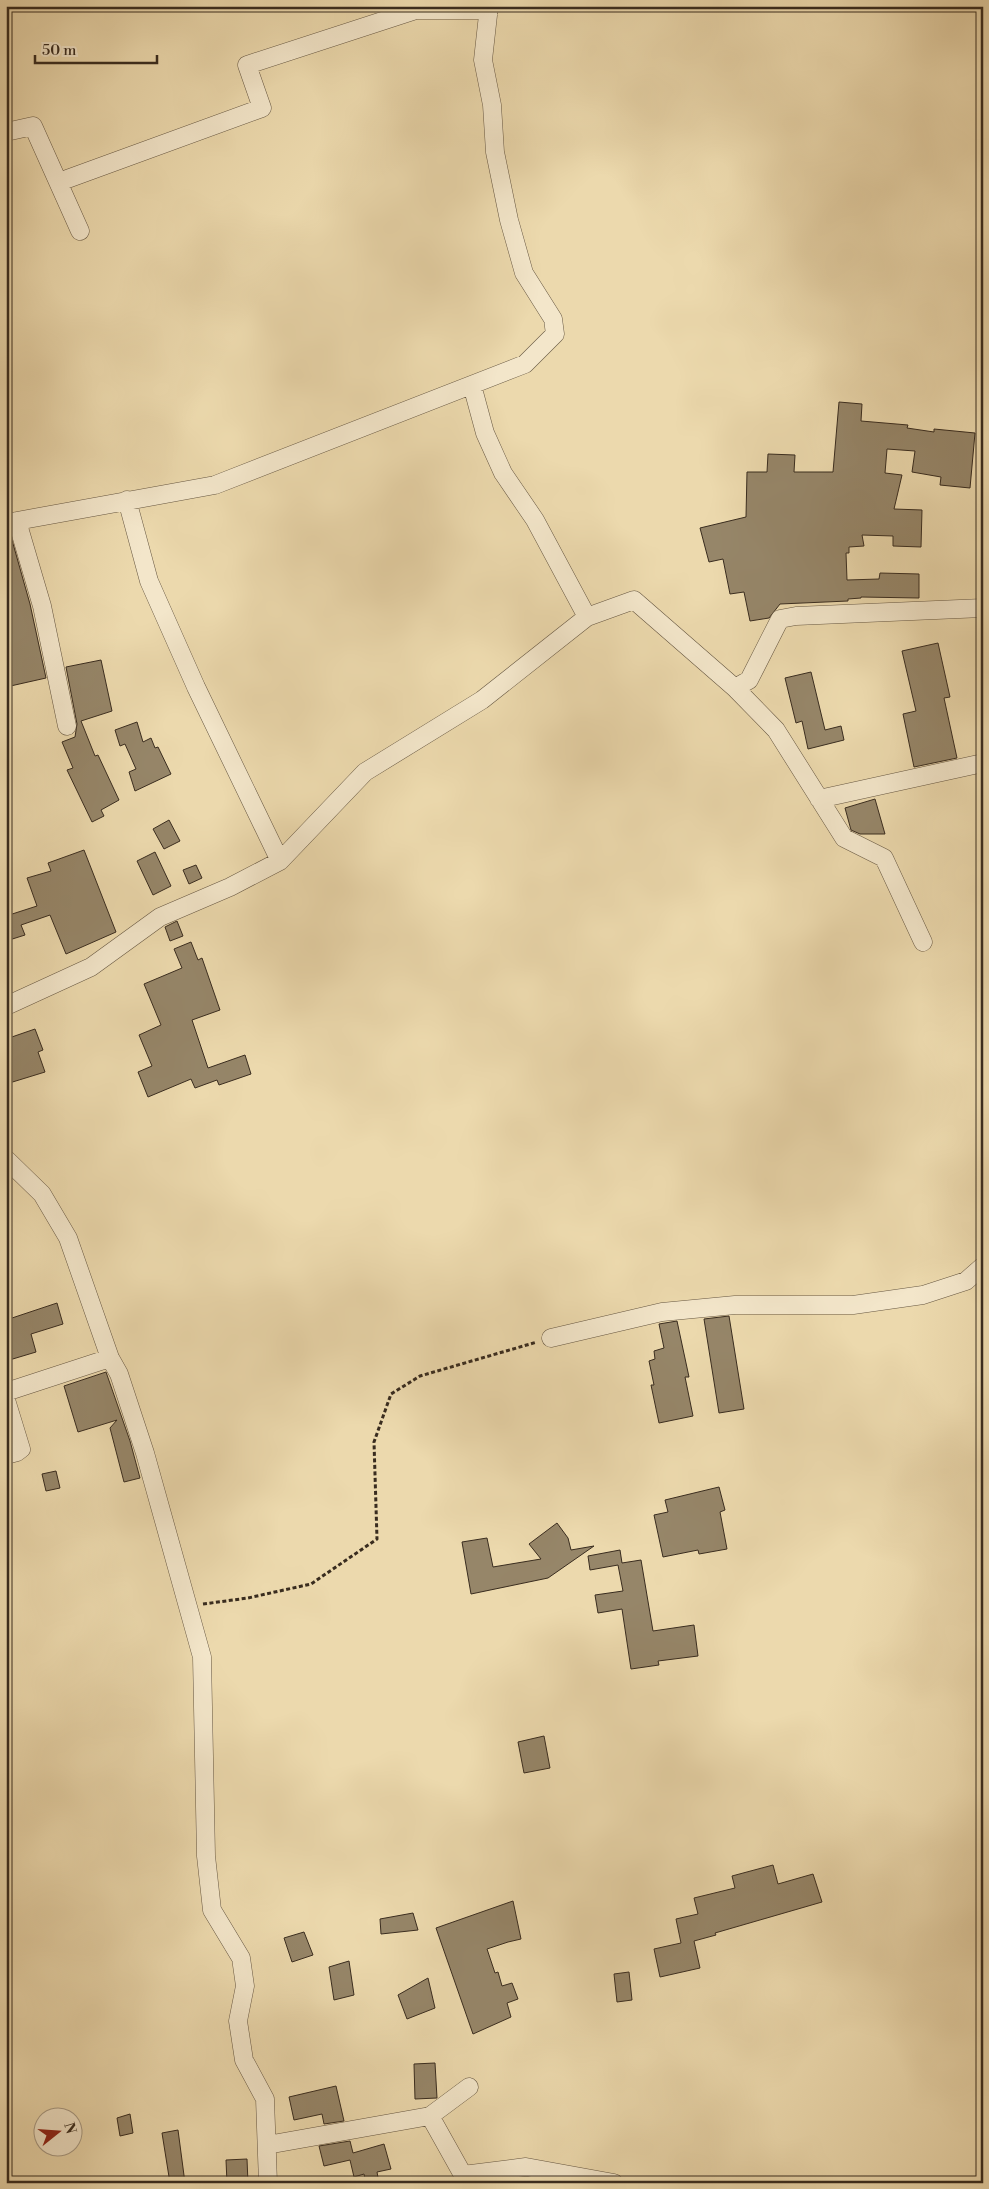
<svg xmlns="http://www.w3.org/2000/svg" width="989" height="2189" font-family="'Libre Bodoni',serif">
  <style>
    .building { fill: #968669; stroke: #392c1f }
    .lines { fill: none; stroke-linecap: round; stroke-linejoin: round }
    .minor-casing { stroke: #665742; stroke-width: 19 }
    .path { stroke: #392c1f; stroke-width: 3; stroke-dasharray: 4 2.5; stroke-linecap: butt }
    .minor { stroke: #f3e6ca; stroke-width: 18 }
  </style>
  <rect width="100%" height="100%" fill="#ecd9ad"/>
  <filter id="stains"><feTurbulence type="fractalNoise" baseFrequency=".004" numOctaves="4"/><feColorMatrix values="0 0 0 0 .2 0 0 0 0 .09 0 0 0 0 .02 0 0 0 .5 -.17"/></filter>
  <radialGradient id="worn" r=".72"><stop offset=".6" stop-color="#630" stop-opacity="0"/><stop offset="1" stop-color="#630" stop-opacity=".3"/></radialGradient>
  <path class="building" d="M 839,402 L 862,404 L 861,421 L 908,425 L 907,428 L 934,432 L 934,429 L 975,433 L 970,488 L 940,485 L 941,477 L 912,472 L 915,451 L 887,449 L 885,473 L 902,475 L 894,509 L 922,510 L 921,547 L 893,546 L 893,536 L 862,535 L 864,546 L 849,547 L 849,553 L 846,553 L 847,580 L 879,579 L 880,573 L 919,574 L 919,598 L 861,597 L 861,598 L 848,599 L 848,601 L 780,604 L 769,618 L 750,621 L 744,592 L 730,594 L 723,559 L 709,562 L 700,528 L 746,517 L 747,472 L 767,472 L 768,454 L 795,455 L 794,472 L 833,472 Z
    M 6,533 L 10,533 L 30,604 L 46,678 L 6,687 Z
    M 938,643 L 950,697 L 944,698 L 957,758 L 914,767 L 903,714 L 916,711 L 902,651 Z
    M 101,660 L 112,711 L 81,721 L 95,756 L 98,755 L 119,800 L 101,810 L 104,816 L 92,822 L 67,770 L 73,768 L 62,742 L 75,737 L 77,724 L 66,667 Z
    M 811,672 L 825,730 L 841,726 L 844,740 L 808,749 L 802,721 L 796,723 L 785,678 Z
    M 137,722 L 143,742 L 151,738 L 155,748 L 158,747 L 171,774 L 135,791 L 129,772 L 136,769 L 125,744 L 120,746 L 115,730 Z
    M 875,799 L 885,834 L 860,834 L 851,830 L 845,808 Z
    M 169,820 L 180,841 L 164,849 L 153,829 Z
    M 84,850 L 116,932 L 66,954 L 50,915 L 21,925 L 25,935 L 6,941 L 6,916 L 37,906 L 27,878 L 51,871 L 48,863 Z
    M 155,852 L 171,886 L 153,895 L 137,861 Z
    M 196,865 L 202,878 L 189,884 L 183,870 Z
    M 177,921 L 183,936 L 170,941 L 165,927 Z
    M 191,942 L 198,960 L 202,958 L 220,1010 L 192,1020 L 208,1068 L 245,1055 L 251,1074 L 219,1085 L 217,1080 L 195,1088 L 191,1079 L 148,1097 L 138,1072 L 152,1066 L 139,1035 L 161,1025 L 144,984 L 182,968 L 174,949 Z
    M 35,1029 L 43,1050 L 38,1052 L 45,1072 L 6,1084 L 6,1039 Z
    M 57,1303 L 63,1324 L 31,1334 L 36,1352 L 6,1361 L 6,1320 Z
    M 729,1316 L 744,1409 L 719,1413 L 704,1319 Z
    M 677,1321 L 689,1377 L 685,1377 L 693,1416 L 659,1423 L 651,1385 L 654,1385 L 649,1361 L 655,1359 L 654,1351 L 664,1348 L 659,1324 Z
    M 106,1372 L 130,1441 L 140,1478 L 124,1482 L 110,1428 L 117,1420 L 78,1432 L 64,1386 Z
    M 56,1471 L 60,1488 L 46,1491 L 42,1474 Z
    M 719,1487 L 725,1510 L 720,1512 L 727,1549 L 699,1554 L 698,1550 L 663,1557 L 654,1515 L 668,1512 L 665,1500 Z
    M 557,1523 L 568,1538 L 571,1550 L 594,1546 L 548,1578 L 471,1594 L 462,1542 L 487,1538 L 493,1567 L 541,1559 L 529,1544 Z
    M 620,1550 L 622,1563 L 641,1560 L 653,1631 L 694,1625 L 698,1656 L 658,1661 L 659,1665 L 631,1669 L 622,1609 L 598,1613 L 595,1595 L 623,1591 L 618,1565 L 590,1570 L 588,1556 Z
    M 544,1736 L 550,1768 L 524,1773 L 518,1742 Z
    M 773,1865 L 778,1884 L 813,1874 L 822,1902 L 715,1933 L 716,1935 L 694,1941 L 700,1968 L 660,1977 L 654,1949 L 681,1943 L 676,1919 L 698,1914 L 694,1898 L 735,1888 L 732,1876 Z
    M 513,1901 L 521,1939 L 508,1942 L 487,1949 L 495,1973 L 498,1972 L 502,1986 L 512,1983 L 518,1999 L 507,2003 L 511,2017 L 473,2034 L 436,1928 Z
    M 413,1913 L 418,1930 L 381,1934 L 380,1919 Z
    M 304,1932 L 313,1955 L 292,1962 L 284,1938 Z
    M 349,1961 L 354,1995 L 334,2000 L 329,1967 Z
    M 629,1972 L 632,2000 L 617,2002 L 614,1974 Z
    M 428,1978 L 435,2008 L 407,2019 L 398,1995 Z
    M 435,2063 L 437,2098 L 415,2099 L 414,2064 Z
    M 336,2086 L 344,2121 L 324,2124 L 322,2114 L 294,2120 L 289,2097 Z
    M 130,2114 L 133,2133 L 120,2136 L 117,2118 Z
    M 178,2130 L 185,2183 L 170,2183 L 162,2133 Z
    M 350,2141 L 353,2153 L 384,2144 L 391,2169 L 377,2172 L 379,2183 L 366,2183 L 364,2174 L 354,2177 L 350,2160 L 324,2166 L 319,2146 Z
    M 247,2159 L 248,2183 L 227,2183 L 226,2160 Z"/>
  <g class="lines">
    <defs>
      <path id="minor" d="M 6,132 L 33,126 L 80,231
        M 59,182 L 262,108 L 247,65 L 416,10 L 489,10
        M 472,385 L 485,433 L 503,473 L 535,520 L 587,617
        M 127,500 L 149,581 L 196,687 L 280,861
        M 17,521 L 42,606 L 67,726
        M 6,523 L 215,485 L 525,364 L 555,334 L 553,319 L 524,273 L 509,220 L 495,152 L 492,105 L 483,60 L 489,6
        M 735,688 L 749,680 L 780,619 L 796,616 L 983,608
        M 819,799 L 983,763
        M 6,1006 L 91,967 L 160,917 L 230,887 L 280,861 L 365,772 L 482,700 L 587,617 L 634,600 L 735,688 L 776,730 L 844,838 L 884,858 L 923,942
        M 6,1159 L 42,1194 L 68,1238 L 110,1358 L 119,1374 L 145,1453 L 202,1657 L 206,1856 L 212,1910 L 241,1958 L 245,1986 L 238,2021 L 244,2060 L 265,2099 L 268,2183
        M 551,1338 L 662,1312 L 735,1305 L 853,1305 L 923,1295 L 966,1281 L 983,1266
        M 6,1455 L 17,1452 L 21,1449 L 6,1400 L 6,1395 L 9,1391 L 110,1358
        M 430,2116 L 463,2175 L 470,2182
        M 267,2145 L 430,2116 L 469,2087
        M 463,2175 L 526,2167 L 614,2183"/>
    </defs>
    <use href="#minor" class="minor-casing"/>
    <path class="path" d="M 203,1604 L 248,1598 L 311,1584 L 377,1539 L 374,1442 L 391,1394 L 420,1376 L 537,1342"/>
    <use href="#minor" class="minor"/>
  </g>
  <rect width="989" height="2189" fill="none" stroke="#ecd9ad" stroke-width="25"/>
  <rect x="8" y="8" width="974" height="2174" fill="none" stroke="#392c1f" stroke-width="2.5"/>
  <rect x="12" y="12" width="964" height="2164" fill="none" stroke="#392c1f"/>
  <g transform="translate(58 2132) rotate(73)"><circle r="24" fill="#f3e6ca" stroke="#a99c86"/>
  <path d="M0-4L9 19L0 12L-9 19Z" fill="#8f2418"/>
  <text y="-8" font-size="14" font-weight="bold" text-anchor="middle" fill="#392c1f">N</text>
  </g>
  <path d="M35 55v8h122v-8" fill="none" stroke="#392c1f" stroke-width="2.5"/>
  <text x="42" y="55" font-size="15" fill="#392c1f" stroke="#f3e6ca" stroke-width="4" paint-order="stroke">50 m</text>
  <rect width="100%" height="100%" filter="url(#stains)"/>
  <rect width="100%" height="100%" fill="url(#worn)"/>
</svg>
